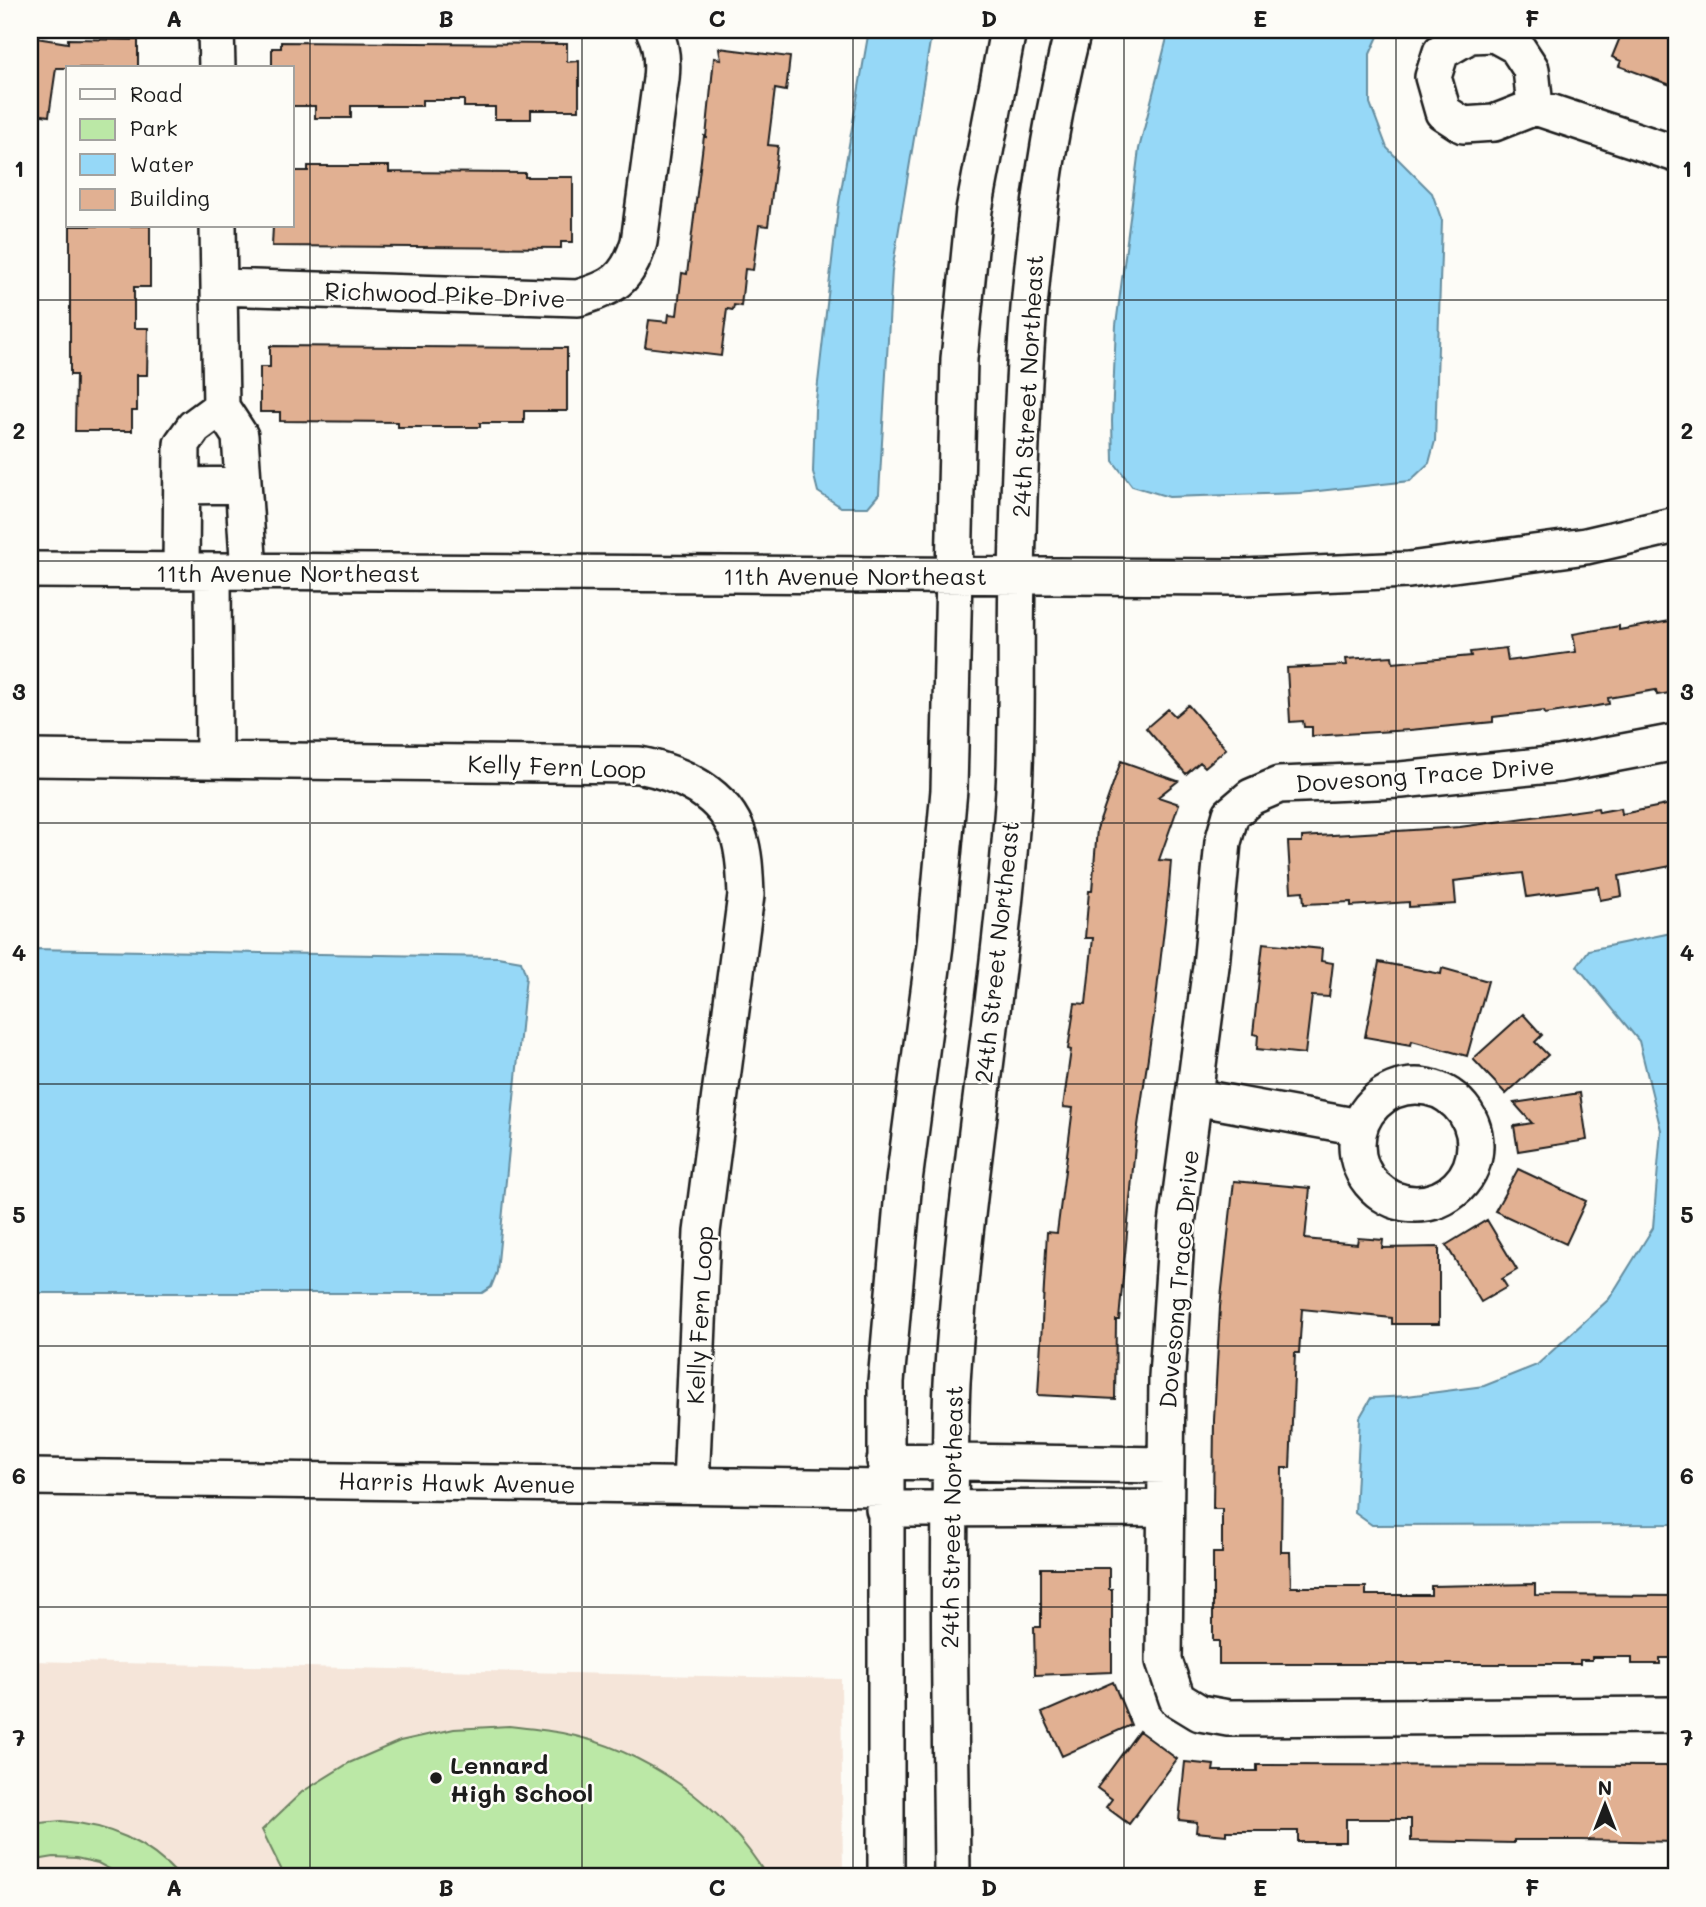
<svg xmlns="http://www.w3.org/2000/svg" width="1706" height="1907" font-family="Mali,sans-serif">
  <style>
    .built { fill: #f5e5d9 }
    .green { fill: #bbe8a6; stroke: #6c8261; stroke-width: 2 }
    .water { fill: #96d8f7; stroke: #658d9f; stroke-width: 2 }
    .building { fill: #e1b092; stroke: #1c1c1c; stroke-width: 2 }
    .lines { fill: none; stroke-linecap: round; stroke-linejoin: round }
    .minor-casing { stroke: #1c1c1c; stroke-width: 40 }
    .minor { stroke: #fdfcf7; stroke-width: 35 }
    .grid { fill: none; stroke: #1c1c1c; stroke-width: 2; stroke-opacity: 0.55 }
    .poi-dot { fill: #1c1c1c; stroke: #fdfcf7; stroke-width: 2.5 }
    .labels { text-anchor: middle; dominant-baseline: central; stroke-width: 5; stroke-linejoin: round; paint-order: stroke }
    .street-label { font-size: 24px; fill: #1c1c1c; stroke: #fdfcf7 }
    .poi-label { font-size: 24px; font-weight: bold; fill: #1c1c1c; stroke: #fdfcf7; text-anchor: start }
    .neatline { fill: none; stroke: #1c1c1c; stroke-width: 2.5 }
    .grid-label { font-size: 23px; text-anchor: middle; font-weight: bold; fill: #1c1c1c }
  </style>
  <rect width="100%" height="100%" fill="#fdfcf7"/>
  <filter id="ink" filterUnits="userSpaceOnUse"><feTurbulence type="fractalNoise" baseFrequency=".0143" numOctaves="2"/><feDisplacementMap in="SourceGraphic" scale="14" xChannelSelector="R" yChannelSelector="G"/><feConvolveMatrix kernelMatrix="1 2 1 2 8 2 1 2 1" color-interpolation-filters="sRGB"/></filter>
  <g filter="url(#ink)">
    <path class="built" d="M 30,1661 L 841,1679 L 843,1877 L 30,1877 Z"/>
    <path class="green" d="M 509,1726 C 527,1728 545,1730 562,1733 C 645,1749 724,1805 767,1877 L 285,1877 L 262,1830 L 302,1792 L 349,1763 L 400,1741 L 454,1729 Z
      M 61,1821 C 109,1825 147,1841 180,1877 L 124,1877 L 98,1863 L 76,1858 L 54,1857 L 30,1861 L 30,1824 Z"/>
    <path class="water" d="M 869,30 L 932,30 L 892,271 L 879,494 L 868,507 L 841,507 L 818,492 L 813,472 L 815,409 L 838,208 Z
      M 1169,30 L 1381,30 L 1370,54 L 1370,103 L 1387,148 L 1432,193 L 1442,221 L 1435,441 L 1429,463 L 1410,481 L 1300,493 L 1169,497 L 1132,486 L 1113,461 L 1112,421 L 1116,325 L 1139,149 Z
      M 1676,932 L 1676,1524 L 1372,1525 L 1355,1513 L 1360,1417 L 1371,1398 L 1407,1396 L 1484,1386 L 1537,1365 L 1609,1299 L 1653,1228 L 1661,1130 L 1639,1041 L 1577,966 L 1589,950 Z
      M 30,949 L 498,957 L 521,961 L 526,976 L 497,1272 L 491,1287 L 482,1293 L 30,1293 Z"/>
    <path class="building" d="M 1623,30 L 1676,30 L 1676,87 L 1619,66 L 1621,61 L 1612,57 Z
      M 30,37 L 68,43 L 68,39 L 138,40 L 138,68 L 56,68 L 49,116 L 30,113 Z
      M 281,42 L 567,44 L 567,62 L 579,61 L 579,110 L 531,110 L 531,119 L 495,119 L 495,107 L 464,107 L 464,100 L 422,100 L 422,106 L 351,106 L 351,118 L 315,118 L 315,106 L 292,106 L 292,68 L 272,68 L 272,48 L 281,48 Z
      M 719,48 L 790,57 L 786,91 L 775,89 L 768,145 L 778,146 L 768,226 L 759,225 L 753,270 L 745,269 L 741,306 L 734,305 L 733,310 L 727,309 L 721,356 L 645,347 L 649,320 L 668,322 L 669,314 L 677,315 L 682,273 L 687,274 L 704,136 L 706,137 L 714,58 L 721,59 Z
      M 308,166 L 389,166 L 389,172 L 525,173 L 525,177 L 573,177 L 573,242 L 561,242 L 561,248 L 272,246 L 273,226 L 292,226 L 292,171 L 308,171 Z
      M 70,226 L 150,226 L 150,287 L 134,287 L 134,328 L 148,328 L 147,375 L 137,375 L 137,411 L 132,411 L 132,431 L 75,431 L 76,375 L 70,375 Z
      M 270,346 L 567,348 L 567,411 L 524,411 L 524,423 L 480,423 L 480,427 L 398,427 L 398,422 L 280,421 L 280,412 L 260,412 L 260,367 L 270,367 Z
      M 1676,620 L 1676,692 L 1657,695 L 1656,690 L 1608,698 L 1609,704 L 1591,707 L 1545,714 L 1544,711 L 1493,717 L 1493,722 L 1410,730 L 1312,736 L 1312,727 L 1304,727 L 1303,721 L 1290,722 L 1287,668 L 1347,665 L 1346,659 L 1392,656 L 1393,663 L 1471,656 L 1470,652 L 1506,648 L 1508,661 L 1576,652 L 1573,634 L 1619,626 L 1619,630 Z
      M 1188,705 L 1226,749 L 1205,767 L 1200,762 L 1186,774 L 1146,728 L 1168,709 L 1175,716 Z
      M 1121,761 L 1178,781 L 1158,797 L 1179,804 L 1159,860 L 1171,861 L 1169,886 L 1154,1016 L 1135,1146 L 1119,1320 L 1116,1320 L 1115,1399 L 1038,1395 L 1047,1232 L 1057,1233 L 1073,1108 L 1063,1107 L 1071,1050 L 1068,1049 L 1075,1003 L 1086,1004 L 1093,938 L 1085,938 L 1089,891 L 1092,891 L 1097,829 Z
      M 1676,803 L 1676,865 L 1619,876 L 1622,896 L 1600,900 L 1598,887 L 1527,897 L 1523,873 L 1454,881 L 1456,904 L 1409,907 L 1409,902 L 1351,906 L 1351,902 L 1304,904 L 1303,891 L 1291,892 L 1288,842 L 1302,842 L 1302,837 L 1460,827 L 1598,808 L 1599,812 L 1621,808 L 1622,814 Z
      M 1263,943 L 1322,949 L 1321,961 L 1333,963 L 1329,997 L 1312,996 L 1305,1054 L 1257,1049 L 1258,1035 L 1253,1034 Z
      M 1379,962 L 1441,974 L 1442,968 L 1488,981 L 1467,1056 L 1412,1041 L 1411,1045 L 1365,1037 Z
      M 1523,1014 L 1542,1035 L 1535,1042 L 1548,1055 L 1506,1094 L 1473,1059 Z
      M 1580,1093 L 1587,1140 L 1518,1151 L 1514,1126 L 1532,1123 L 1514,1103 Z
      M 1518,1169 L 1586,1201 L 1566,1244 L 1495,1211 Z
      M 1234,1181 L 1310,1188 L 1305,1239 L 1357,1244 L 1358,1238 L 1383,1240 L 1382,1248 L 1439,1247 L 1439,1324 L 1392,1324 L 1392,1318 L 1302,1309 L 1299,1353 L 1295,1353 L 1290,1468 L 1282,1468 L 1281,1552 L 1290,1552 L 1291,1587 L 1366,1587 L 1366,1595 L 1431,1595 L 1431,1586 L 1535,1584 L 1535,1595 L 1676,1596 L 1676,1658 L 1660,1658 L 1660,1664 L 1632,1664 L 1632,1657 L 1592,1657 L 1592,1660 L 1580,1660 L 1580,1664 L 1219,1664 L 1219,1641 L 1213,1641 L 1213,1553 L 1222,1553 L 1222,1509 L 1213,1509 L 1214,1420 L 1220,1307 Z
      M 1487,1220 L 1517,1270 L 1502,1279 L 1507,1287 L 1481,1302 L 1446,1245 Z
      M 1041,1568 L 1109,1568 L 1109,1589 L 1112,1589 L 1112,1672 L 1035,1675 L 1034,1627 L 1041,1627 Z
      M 1113,1682 L 1131,1725 L 1062,1756 L 1042,1713 Z
      M 1139,1731 L 1177,1759 L 1129,1824 L 1106,1807 L 1112,1799 L 1097,1788 Z
      M 1185,1762 L 1214,1765 L 1213,1771 L 1257,1771 L 1257,1765 L 1676,1766 L 1676,1842 L 1580,1840 L 1514,1840 L 1514,1843 L 1411,1841 L 1411,1819 L 1346,1819 L 1346,1842 L 1298,1842 L 1298,1831 L 1226,1831 L 1226,1835 L 1196,1832 L 1197,1822 L 1179,1820 Z"/>
    <g class="lines">
      <defs>
        <path id="minor" d="M 216,30 L 217,68
          M 1535,107 L 1531,69 L 1516,46 L 1494,34 L 1470,35 L 1441,52 L 1433,77 L 1443,112 L 1463,125 L 1494,123 L 1535,107 L 1676,154
          M 218,226 L 221,407 L 240,436 L 249,572
          M 219,287 L 578,298 C 613,288 628,279 639,242 L 661,79 C 663,61 662,46 654,30
          M 182,486 L 243,485
          M 30,570 L 1243,577 L 1409,570 L 1586,546 L 1676,525
          M 181,571 L 182,444 L 194,427 L 221,407
          M 213,571 L 214,760
          M 1676,742 L 1560,764 L 1401,780 L 1279,785 L 1251,797 L 1231,814 L 1223,842 L 1211,966 L 1177,1224 L 1167,1377 L 1164,1661 L 1177,1699 L 1200,1713 L 1228,1718 L 1676,1715
          M 30,758 L 639,765 C 680,773 725,793 739,837 C 745,856 745,876 746,895 L 702,1232 L 691,1485
          M1357 1145a59 59 0 1 1 118 0a59 59 0 1 1-118 0Z
          M 1195,1097 L 1359,1127
          M 885,1461 L 1165,1465
          M 30,1477 L 885,1488
          M 884,1509 L 1165,1508
          M 886,1877 L 886,1382 L 904,1181 L 935,945 L 949,790 L 959,359 L 974,210 L 1008,30
          M 952,1877 C 951,1753 948,1629 950,1504 C 951,1464 950,1423 952,1383 C 964,1184 1001,988 1014,790 C 1018,719 1015,647 1017,575 C 1021,392 1028,208 1073,30"/>
      </defs>
      <use href="#minor" class="minor-casing"/>
      <use href="#minor" class="minor"/>
    </g>
  </g>
  <path class="grid" d="M 310,30 L 310,1877M 582,30 L 582,1877M 853,30 L 853,1877M 1124,30 L 1124,1877M 1396,30 L 1396,1877M 30,300 L 1676,300M 30,561 L 1676,561M 30,823 L 1676,823M 30,1084 L 1676,1084M 30,1346 L 1676,1346M 30,1607 L 1676,1607"/>
  <circle class="poi-dot" cx="436" cy="1778" r="7"/>
  <g class="labels">
    <g class="street-label">
      <text transform="translate(445 294) rotate(2)">Richwood Pike Drive</text>
      <text transform="translate(1027 386) rotate(-87)">24th Street Northeast</text>
      <text x="288" y="572">11th Avenue Northeast</text>
      <text x="855" y="575">11th Avenue Northeast</text>
      <text transform="translate(557 766) rotate(2)">Kelly Fern Loop</text>
      <text transform="translate(1425 774) rotate(-4)">Dovesong Trace Drive</text>
      <text transform="translate(996 952) rotate(-84)">24th Street Northeast</text>
      <text transform="translate(1178 1279) rotate(-85)">Dovesong Trace Drive</text>
      <text transform="translate(699 1315) rotate(-87)">Kelly Fern Loop</text>
      <text transform="translate(457 1482) rotate(1)">Harris Hawk Avenue</text>
      <text transform="translate(951 1517) rotate(-89)">24th Street Northeast</text>
    </g>
    <g class="poi-label">
      <text x="450" y="1764">Lennard<tspan x="450" dy="28">High School</tspan></text>
    </g>
  </g>
  <rect width="1706" height="1907" fill="none" stroke="#fdfcf7" stroke-width="77"/>
  <rect x="66" y="66" width="228" height="161" fill="#fdfcf7" stroke="#a3a29f" stroke-width="2"/>
  <rect x="80" y="89" width="35" height="10" fill="#fdfcf7" stroke="#a3a29f" stroke-width="2"/>
  <text x="130" y="102" font-size="21" fill="#1c1c1c">Road</text>
  <rect x="80" y="119" width="35" height="21" fill="#bbe8a6" stroke="#a3a29f" stroke-width="2"/>
  <text x="130" y="136" font-size="21" fill="#1c1c1c">Park</text>
  <rect x="80" y="154" width="35" height="21" fill="#96d8f7" stroke="#a3a29f" stroke-width="2"/>
  <text x="130" y="172" font-size="21" fill="#1c1c1c">Water</text>
  <rect x="80" y="189" width="35" height="21" fill="#e1b092" stroke="#a3a29f" stroke-width="2"/>
  <text x="130" y="206" font-size="21" fill="#1c1c1c">Building</text>
  <g transform="translate(1605 1805)" stroke="#fdfcf7" stroke-width="5" paint-order="stroke">
  <path d="M0-5L12 26L0 18L-12 26Z" fill="#1c1c1c"/>
  <text y="-10" font-size="19" font-weight="bold" text-anchor="middle" fill="#1c1c1c">N</text>
  </g>
  <rect x="38" y="38" width="1630" height="1830" class="neatline"/>
  <g class="grid-label">
    <text x="174" y="27">A</text>
    <text x="446" y="27">B</text>
    <text x="717" y="27">C</text>
    <text x="989" y="27">D</text>
    <text x="1260" y="27">E</text>
    <text x="1532" y="27">F</text>
    <text x="19" y="177">1</text>
    <text x="1687" y="177">1</text>
    <text x="19" y="439">2</text>
    <text x="1687" y="439">2</text>
    <text x="19" y="700">3</text>
    <text x="1687" y="700">3</text>
    <text x="19" y="961">4</text>
    <text x="1687" y="961">4</text>
    <text x="19" y="1223">5</text>
    <text x="1687" y="1223">5</text>
    <text x="19" y="1484">6</text>
    <text x="1687" y="1484">6</text>
    <text x="19" y="1746">7</text>
    <text x="1687" y="1746">7</text>
    <text x="174" y="1896">A</text>
    <text x="446" y="1896">B</text>
    <text x="717" y="1896">C</text>
    <text x="989" y="1896">D</text>
    <text x="1260" y="1896">E</text>
    <text x="1532" y="1896">F</text>
  </g>
</svg>
